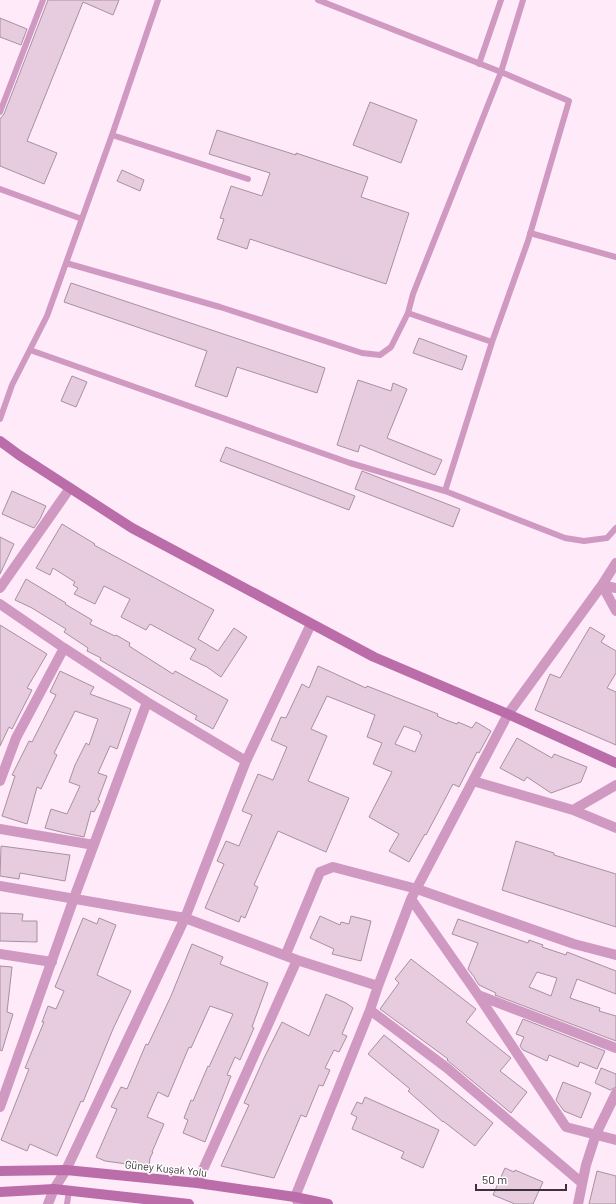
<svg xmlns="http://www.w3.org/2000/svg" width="616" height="1204" font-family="Barlow,sans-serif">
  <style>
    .building { fill: #e6ccde; stroke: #a890a1; fill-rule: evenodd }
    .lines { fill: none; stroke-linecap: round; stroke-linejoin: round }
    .service { stroke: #d099c2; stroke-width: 6 }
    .minor { stroke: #d099c2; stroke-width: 10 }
    .secondary { stroke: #bb6daa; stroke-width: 10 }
    .labels { text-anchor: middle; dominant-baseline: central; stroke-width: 3; stroke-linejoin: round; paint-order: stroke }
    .street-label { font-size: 11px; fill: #3c3239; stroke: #fefffe }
  </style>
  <rect width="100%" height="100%" fill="#ffeaf9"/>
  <path class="building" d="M 48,0 L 119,0 L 113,15 L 83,2 L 27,141 L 57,153 L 44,184 L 0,166 L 0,119 L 4,114 Z
    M 0,18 L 27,29 L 21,45 L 0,37 Z
    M 370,102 L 417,120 L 401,163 L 353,145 Z
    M 217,130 L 296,155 L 296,153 L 368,177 L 361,197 L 409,213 L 386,284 L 250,239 L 247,249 L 217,239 L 224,219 L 220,218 L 231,186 L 262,196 L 270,173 L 209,154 Z
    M 122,170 L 144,180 L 140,191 L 117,181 Z
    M 71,283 L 325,368 L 317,393 L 237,367 L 227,397 L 195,386 L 207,351 L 64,302 Z
    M 419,338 L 467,356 L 462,370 L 413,353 Z
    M 72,376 L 87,382 L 76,407 L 61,401 Z
    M 358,380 L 391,391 L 393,383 L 407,389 L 387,438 L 442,460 L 435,475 L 360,445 L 358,452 L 337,445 Z
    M 226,447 L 355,496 L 349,510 L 220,461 Z
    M 362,471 L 460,509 L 453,527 L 355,489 Z
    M 12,491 L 46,506 L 40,519 L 34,528 L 2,514 Z
    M 62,524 L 95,544 L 94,545 L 214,610 L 198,639 L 218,651 L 234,628 L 247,637 L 221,677 L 207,667 L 190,659 L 196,649 L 150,624 L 146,630 L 121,617 L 130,599 L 104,586 L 95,604 L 74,594 L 78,588 L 73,585 L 75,582 L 53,568 L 50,575 L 36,568 Z
    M 0,537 L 14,544 L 0,574 Z
    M 26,579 L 66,603 L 65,604 L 92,620 L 90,624 L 115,636 L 116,635 L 130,643 L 129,646 L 173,674 L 175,671 L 228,700 L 213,729 L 195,719 L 197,716 L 100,660 L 101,658 L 87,651 L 88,648 L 64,632 L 66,629 L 32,608 L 15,600 Z
    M 0,625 L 47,654 L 27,688 L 32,690 L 12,729 L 9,727 L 0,746 Z
    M 590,627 L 605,636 L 601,642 L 616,651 L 616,673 L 607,688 L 616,692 L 616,745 L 535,710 L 550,674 L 560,678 Z
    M 318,666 L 366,688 L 367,686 L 438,714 L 437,716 L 446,720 L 457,724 L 458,722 L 472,728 L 476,722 L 491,731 L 479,753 L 477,752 L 459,787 L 453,784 L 426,835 L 425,834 L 409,862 L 389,851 L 399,834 L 369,817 L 392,772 L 373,764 L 382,743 L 367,737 L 375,715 L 327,696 L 311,729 L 327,736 L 308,781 L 349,798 L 326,852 L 278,831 L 254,885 L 258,887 L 245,918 L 241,916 L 239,922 L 205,908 L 224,864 L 217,861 L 226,841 L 239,846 L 252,815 L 242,811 L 258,774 L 273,780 L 287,747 L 271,740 L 281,717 L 286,718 L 302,684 L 309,688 ZM 404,726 L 420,732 L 420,734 L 422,735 L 415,752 L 395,744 Z
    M 60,671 L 94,687 L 90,694 L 131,709 L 117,749 L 110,746 L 98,773 L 107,776 L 98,800 L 100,801 L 94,812 L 91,811 L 84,837 L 65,833 L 45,828 L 51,809 L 67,814 L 80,786 L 69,782 L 75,765 L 86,743 L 89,745 L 98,719 L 75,711 L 54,753 L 57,755 L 41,789 L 37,787 L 27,824 L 2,816 L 15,776 L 12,775 L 29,741 L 32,742 L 56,695 L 50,692 Z
    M 517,738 L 552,758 L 554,754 L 587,767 L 581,782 L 551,793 L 527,777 L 524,781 L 500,768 Z
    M 516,841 L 554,853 L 554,855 L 616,874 L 616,927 L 502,890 Z
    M 1,846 L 70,855 L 65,881 L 20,873 L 19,879 L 0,876 Z
    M 0,913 L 23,914 L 22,921 L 37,921 L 37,942 L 0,941 Z
    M 320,916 L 340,925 L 341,922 L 349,924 L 351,916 L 371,921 L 361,961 L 332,954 L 334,949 L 310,938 Z
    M 83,918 L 97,924 L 99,918 L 116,925 L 97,975 L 131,991 L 113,1029 L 83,1102 L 81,1101 L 57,1156 L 30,1144 L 27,1151 L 1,1140 L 29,1069 L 25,1068 L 44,1022 L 42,1022 L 48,1006 L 56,1009 L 64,991 L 55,987 Z
    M 458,919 L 528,943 L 529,940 L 543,945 L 542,947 L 566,955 L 567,952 L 616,971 L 616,994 L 577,979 L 570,998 L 600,1008 L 599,1011 L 616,1016 L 616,1041 L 495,995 L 496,993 L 479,985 L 475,979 L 475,978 L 468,969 L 478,943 L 452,934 ZM 537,972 L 557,978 L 551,996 L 529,987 Z
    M 192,944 L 223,957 L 220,964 L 268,983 L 252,1027 L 254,1028 L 240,1060 L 235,1057 L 227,1075 L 231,1076 L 205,1142 L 183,1133 L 188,1120 L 184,1118 L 191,1100 L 193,1101 L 208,1066 L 209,1067 L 233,1014 L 210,1006 L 191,1048 L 189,1047 L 168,1097 L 158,1092 L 147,1117 L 164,1124 L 152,1152 L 153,1152 L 150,1158 L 149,1167 L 105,1161 L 96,1157 L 117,1109 L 111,1107 L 121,1087 L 127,1089 L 146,1044 L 148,1045 L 171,996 Z
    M 411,959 L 476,1009 L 466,1022 L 511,1058 L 500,1071 L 527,1092 L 511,1113 L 447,1060 L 448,1059 L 380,1009 L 399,983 L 395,979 Z
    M 0,966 L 12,967 L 7,1012 L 13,1014 L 2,1051 L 0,1050 Z
    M 326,994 L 346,1003 L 353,1008 L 342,1034 L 347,1036 L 339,1052 L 334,1050 L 325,1068 L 330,1070 L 323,1086 L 319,1085 L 306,1117 L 301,1115 L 274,1178 L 221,1166 L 249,1105 L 244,1103 L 265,1056 L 282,1022 L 309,1036 Z
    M 523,1019 L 605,1051 L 597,1069 L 580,1062 L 578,1067 L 549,1055 L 547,1061 L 523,1050 L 520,1046 L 524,1037 L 516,1034 Z
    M 384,1035 L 493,1123 L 475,1146 L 443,1121 L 443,1122 L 408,1091 L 410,1089 L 368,1054 Z
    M 601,1068 L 616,1074 L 616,1087 L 610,1090 L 595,1083 Z
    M 563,1082 L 591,1093 L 581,1118 L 564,1111 L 556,1100 Z
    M 365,1097 L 439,1130 L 423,1168 L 401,1158 L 404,1152 L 352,1129 L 357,1117 L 351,1114 L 357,1102 L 362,1104 Z
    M 505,1168 L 514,1172 L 515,1170 L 543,1182 L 533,1204 L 515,1204 L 493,1195 Z
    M 597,1171 L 616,1176 L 616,1204 L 589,1204 Z"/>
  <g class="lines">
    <path class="service" d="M 479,64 L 501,0
      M 0,112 L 43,0
      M 112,135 L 248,179
      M 0,189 L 82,219
      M 530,233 L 616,257
      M 66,263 L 220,307 L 362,353 L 380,355 L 391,347 L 408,313
      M 492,342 L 408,313 L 413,294 L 501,72 L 523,0
      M 30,350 L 350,463 L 445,491 L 492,342 L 528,241 L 569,101 L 501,72 L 318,0
      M 0,419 L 12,385 L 47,316 L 112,135 L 158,0
      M 445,491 L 565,538 L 584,541 L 607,538 L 616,528
      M 67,1204 L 69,1191"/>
    <path class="minor" d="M 0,588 L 70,488
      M 616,588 L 602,585 L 616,611
      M 0,604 L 64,648 L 147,702 L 246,761 L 185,918 L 66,1170 L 54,1189 L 48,1204
      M 246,761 L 311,624
      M 0,781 L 16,738 L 64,648
      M 473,781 L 573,810 L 616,785
      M 573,810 L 616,828
      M 0,829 L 94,845
      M 0,886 L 185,918 L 297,960 L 378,986 L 370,1010 L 295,1197 L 299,1204
      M 411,899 L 478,995 L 566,1127 L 616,1140
      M 0,954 L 52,962
      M 286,954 L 320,872 L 333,867 L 417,889 L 574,944 L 616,955
      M 378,986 L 411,899 L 508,714 L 602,585 L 616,563
      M 478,995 L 616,1048
      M 370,1010 L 447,1068 L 582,1183
      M 0,1107 L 74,898 L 147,702
      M 197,1183 L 297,960
      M 578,1204 L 586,1165 L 596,1134 L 616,1093"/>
    <path class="secondary" d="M 0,441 L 19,455 L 132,528 L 374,657 L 508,714 L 616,763
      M 0,1171 L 66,1170 L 197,1183 L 295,1197 L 328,1204
      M 0,1192 L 54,1189 L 189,1204"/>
  </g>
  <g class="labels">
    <g class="street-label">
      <text transform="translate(166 1168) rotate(6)">Güney Kuşak Yolu</text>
    </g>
  </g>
  <path d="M476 1184v6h90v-6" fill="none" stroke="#3c3239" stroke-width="2"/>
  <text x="482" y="1184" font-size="12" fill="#3c3239" stroke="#fefffe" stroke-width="3" paint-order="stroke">50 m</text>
</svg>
